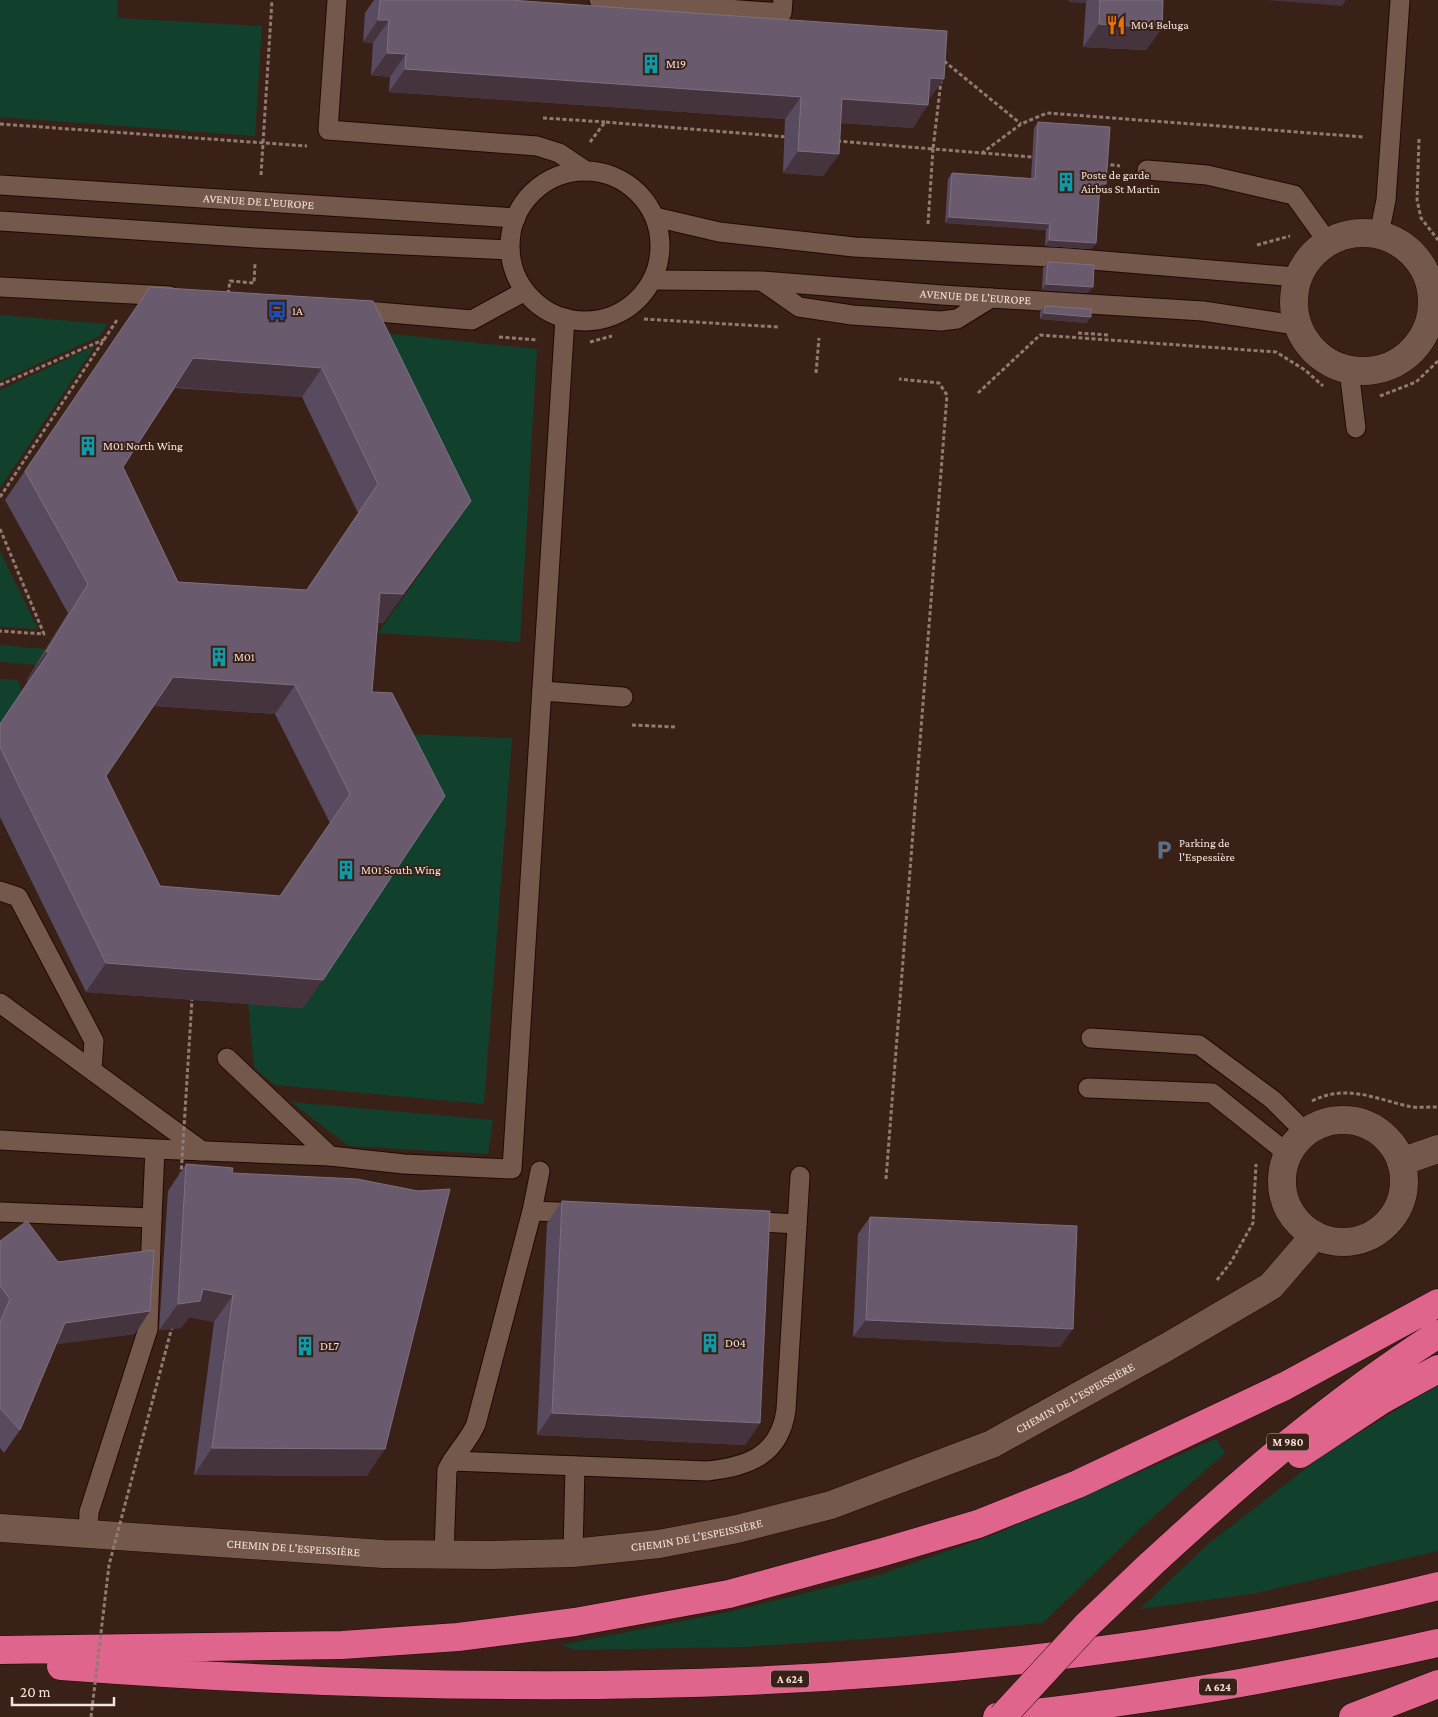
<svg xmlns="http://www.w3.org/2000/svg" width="1438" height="1717" font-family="'Crimson Pro',serif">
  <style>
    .green { fill: #11402d }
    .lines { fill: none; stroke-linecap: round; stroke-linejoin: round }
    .service-casing { stroke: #200a03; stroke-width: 21 }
    .minor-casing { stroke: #200a03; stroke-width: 29 }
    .motorway-casing { stroke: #200a03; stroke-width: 29 }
    .path { stroke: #907a72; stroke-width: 3; stroke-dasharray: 4 2.5; stroke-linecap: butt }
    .service { stroke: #74584c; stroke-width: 19 }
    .minor { stroke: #74584c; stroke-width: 28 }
    .motorway { stroke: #e0658c; stroke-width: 28 }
    .motorway-bridge-casing { stroke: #200a03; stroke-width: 29; stroke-linecap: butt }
    .path-bridge { stroke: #907a72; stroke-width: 3; stroke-dasharray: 4 2.5; stroke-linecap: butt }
    .motorway-bridge { stroke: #e0658c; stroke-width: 28 }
    .wall { fill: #584b5f; fill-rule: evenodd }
    .shaded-wall { fill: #45333d }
    .building { fill: #695b6d; stroke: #7f707e; fill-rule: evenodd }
    .labels { text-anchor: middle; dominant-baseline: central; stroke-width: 4; stroke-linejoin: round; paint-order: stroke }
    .shield { fill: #3a2117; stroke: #bdaaa2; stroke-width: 1 }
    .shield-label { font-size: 11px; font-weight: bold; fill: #f5e4dd }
    .poi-label { font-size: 12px; fill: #f5e4dd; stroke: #3a2117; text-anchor: start }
    .street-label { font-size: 12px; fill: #f5e4dd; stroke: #3a2117 }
  </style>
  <rect width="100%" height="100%" fill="#3a2117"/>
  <path class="green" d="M 0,0 L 117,0 L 118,18 L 262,26 L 255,136 L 0,117 Z
    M 0,315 L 107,324 L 100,336 L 0,381 Z
    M 353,330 L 537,349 L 520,642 L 378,633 L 451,530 Z
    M 95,346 L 0,488 L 0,390 Z
    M 0,551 L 38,629 L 0,627 Z
    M 0,645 L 46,649 L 36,665 L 0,662 Z
    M 0,679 L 18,680 L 22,691 L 0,723 Z
    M 377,733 L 512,738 L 484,1104 L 275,1085 L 254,1068 L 248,1003 Z
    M 291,1102 L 493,1120 L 488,1154 L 349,1146 Z
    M 1438,1384 L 1438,1551 L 1251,1594 L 1140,1609 L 1207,1545 L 1322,1456 Z
    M 1216,1439 L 1225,1453 L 1144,1525 L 1043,1623 L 894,1637 L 743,1647 L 575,1650 L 562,1645 L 733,1611 L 879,1575 L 993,1535 Z"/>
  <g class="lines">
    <defs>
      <g id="service">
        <path d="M 337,0 L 328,130 L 537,146 L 559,153 L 586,171"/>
        <path d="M 599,0 L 782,13 L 783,0"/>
        <path d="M 1147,170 L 1207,175 L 1294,195 L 1327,241"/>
        <circle cx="585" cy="246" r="75"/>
        <path id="s1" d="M 0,185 L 516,218"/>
        <path d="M 655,217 L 719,232 L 854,247 L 1068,258 L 1297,277"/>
        <path d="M 0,221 L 256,238 L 510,250"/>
        <path d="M 1379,234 L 1386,200 L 1400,0"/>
        <path id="s2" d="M 652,280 L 762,281 L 942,295 L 1203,311 L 1296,325"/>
        <path d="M 763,282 L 799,307 L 852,315 L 941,321 L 957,319 L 991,298"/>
        <path d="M 0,287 L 170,296"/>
        <path d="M 354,310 L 472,320 L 525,291"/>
        <path d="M 1349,370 L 1356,428"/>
        <path d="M 542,691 L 623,697"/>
        <path d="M 0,891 L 18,897 L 94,1041 L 92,1069"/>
        <path d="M 0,1003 L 202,1151"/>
        <path d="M 1091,1038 L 1199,1045 L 1273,1100 L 1306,1133"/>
        <path d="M 227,1058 L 330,1156"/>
        <path d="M 1088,1088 L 1212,1093 L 1288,1154"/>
        <path d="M 0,1140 L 155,1149 L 330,1156 L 404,1164 L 512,1169 L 565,318"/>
        <path d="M 532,1211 L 581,1213"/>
        <path d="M 0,1212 L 152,1218 L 155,1149"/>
        <path d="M 746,1221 L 797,1224"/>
        <path d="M 452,1461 L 707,1471 C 748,1467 780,1455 786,1410 L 800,1176"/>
        <path d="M 88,1534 L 89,1512 L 148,1329 L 152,1218"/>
        <path d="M 573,1553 L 575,1466"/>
        <path d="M 444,1555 L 447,1470 C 455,1453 469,1441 476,1424 L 532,1211 L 540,1171"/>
      </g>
      <g id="minor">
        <circle cx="1363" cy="302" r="69"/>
        <circle cx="1343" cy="1181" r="61"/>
        <path d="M 1401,1162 L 1438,1149"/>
        <path id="s3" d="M 0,1528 L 383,1554 L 492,1555 L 573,1553 L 659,1544 L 737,1529 L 831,1505 L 992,1444 L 1167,1347 L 1271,1286 L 1315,1235"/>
      </g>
      <path id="motorway" d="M 1300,1454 L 1380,1401 L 1438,1369
        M 1150,1565 C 1241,1481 1333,1401 1438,1334
        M 0,1650 L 342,1645 L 458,1637 L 575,1622 L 729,1594 L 883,1552 L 978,1524 L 1078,1484 L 1285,1386 L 1438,1303
        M 61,1666 C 518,1700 991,1698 1438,1586
        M 997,1717 C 1145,1702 1292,1676 1438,1643
        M 1353,1717 L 1438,1684"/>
    </defs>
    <use href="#service" class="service-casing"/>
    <use href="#minor" class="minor-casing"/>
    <use href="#motorway" class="motorway-casing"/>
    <path class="path" d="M 944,61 L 1021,124
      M 543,118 L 605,122
      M 0,124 L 307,146
      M 1419,139 L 1417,200 L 1421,218 L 1438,240
      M 837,141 L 933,149 L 941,81
      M 590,142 L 605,122 L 788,137
      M 982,153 L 1032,157
      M 1104,164 L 1120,166
      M 261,175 L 272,0
      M 928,224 L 933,149 L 982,153 L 1021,124 L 1047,113 L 1364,137
      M 1257,245 L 1290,236
      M 228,294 L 230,281 L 254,283 L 255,264
      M 644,319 L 778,327
      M 1078,333 L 1109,335
      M 499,337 L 538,340
      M 590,342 L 612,336
      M 816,373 L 819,338
      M 0,385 L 105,339
      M 978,393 L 1040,335 L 1276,352 L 1305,370 L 1323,386
      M 1380,396 L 1416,382 L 1438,361
      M 0,497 L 117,320
      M 0,529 L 44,634 L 0,631
      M 632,725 L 676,727
      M 1312,1101 C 1345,1084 1374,1098 1407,1106 C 1416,1108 1428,1107 1438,1107
      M 886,1179 L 947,395 L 939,383 L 899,379
      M 1217,1280 L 1231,1262 L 1253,1223 L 1256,1164"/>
    <use href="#service" class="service"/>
    <use href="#minor" class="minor"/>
    <use href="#motorway" class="motorway"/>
    <defs>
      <path id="motorway-bridge" d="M 1002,1717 L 1086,1626 L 1150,1565"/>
    </defs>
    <use href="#motorway-bridge" class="motorway-bridge-casing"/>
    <path class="path-bridge" d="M 181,1176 L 192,999
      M 91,1717 L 109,1565 L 172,1327"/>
    <use href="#motorway-bridge" class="motorway-bridge"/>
  </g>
  <path class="wall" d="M 374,0 L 510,0 L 929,101 L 913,128 L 841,123 L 839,154 L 823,176 L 783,173 L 785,119 L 389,92 L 390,77 L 371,75 L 373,43 L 363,42 L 365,13 Z
    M 1069,0 L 1163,0 L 1162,28 L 1146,50 L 1083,47 L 1086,3 L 1069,2 Z
    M 1038,122 L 1102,190 L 1099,190 L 1096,243 L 1091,249 L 1045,246 L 1046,230 L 945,223 L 948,179 L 952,173 L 1031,178 L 1034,128 Z
    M 1048,262 L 1088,293 L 1042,290 L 1043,268 Z
    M 150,287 L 373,301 L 471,501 L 383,623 L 378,623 L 372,692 L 303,1008 L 86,992 L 0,817 L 0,723 L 28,681 L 26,681 L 68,613 L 5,500 ZM 175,388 L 302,397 L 358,513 L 306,590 L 178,582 L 123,467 ZM 154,706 L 275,714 L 330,823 L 280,896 L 160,886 L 106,776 Z
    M 1045,306 L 1091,317 L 1086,323 L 1040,319 L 1040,312 Z
    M 186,1164 L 232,1173 L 367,1476 L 194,1475 L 214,1322 L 189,1317 L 181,1328 L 159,1330 L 168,1191 Z
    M 562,1201 L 760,1423 L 745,1445 L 537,1435 L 547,1223 Z
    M 870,1217 L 1060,1347 L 853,1337 L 858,1234 Z
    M 0,1241 L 58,1262 L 135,1334 L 56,1344 L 20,1430 L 4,1453 L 0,1448 Z"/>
  <path class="shaded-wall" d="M 1070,0 L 1087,0 L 1086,3 L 1069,2 Z
    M 1267,0 L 1346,0 L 1342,6 Z
    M 378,20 L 389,20 L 373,43 L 363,42 Z
    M 1099,24 L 1162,28 L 1146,50 L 1083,47 Z
    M 387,53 L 406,54 L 390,77 L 371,75 Z
    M 405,69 L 801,97 L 785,119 L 389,92 Z
    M 930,78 L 944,79 L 928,101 Z
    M 842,99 L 928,105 L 913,128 L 826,122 Z
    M 798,151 L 839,154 L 823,176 L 783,173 Z
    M 1100,184 L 1106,184 L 1102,190 L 1096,190 Z
    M 949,217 L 1050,224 L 1046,230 L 945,223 Z
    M 1049,240 L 1096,243 L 1091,249 L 1045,246 Z
    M 1046,284 L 1093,287 L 1088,293 L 1042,290 Z
    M 1044,313 L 1091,317 L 1086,323 L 1040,319 Z
    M 193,358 L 322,368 L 302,397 L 173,387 Z
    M 471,501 L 383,623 L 360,622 L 380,593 Z
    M 46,652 L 49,652 L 28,681 L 26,681 Z
    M 173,677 L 295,685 L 275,714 L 153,706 Z
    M 106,963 L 323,980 L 303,1008 L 86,992 Z
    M 203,1289 L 233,1295 L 214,1322 L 189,1317 L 181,1328 L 159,1330 L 178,1304 Z
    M 150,1311 L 135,1334 L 50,1345 L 65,1323 Z
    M 866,1320 L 1073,1329 L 1060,1347 L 853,1337 Z
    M 552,1413 L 760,1423 L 745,1445 L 537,1435 Z
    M 212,1448 L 385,1449 L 367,1476 L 194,1475 Z"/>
  <path class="building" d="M 380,0 L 510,0 L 947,31 L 944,79 L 930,78 L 928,105 L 842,99 L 839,154 L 798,151 L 801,97 L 405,69 L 406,54 L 387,53 L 389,20 L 378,20 Z
    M 1100,0 L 1163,0 L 1162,28 L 1099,24 Z
    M 1038,122 L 1110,127 L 1106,184 L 1100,184 L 1096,243 L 1049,240 L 1050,224 L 949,217 L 952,173 L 1035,179 Z
    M 1048,262 L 1094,265 L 1093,287 L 1046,284 Z
    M 150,287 L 373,301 L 471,501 L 403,594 L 380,593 L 372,692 L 392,693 L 445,796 L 323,980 L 106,963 L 0,747 L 0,724 L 49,652 L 46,652 L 88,584 L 25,471 ZM 193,358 L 322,368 L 378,484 L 307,590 L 178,582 L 123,467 ZM 173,677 L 295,685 L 350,794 L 280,896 L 160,886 L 106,776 Z
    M 1045,306 L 1091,309 L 1091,317 L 1044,313 Z
    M 186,1164 L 233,1168 L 232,1173 L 357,1179 L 418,1191 L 450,1189 L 385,1449 L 212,1448 L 233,1295 L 203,1289 L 200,1301 L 178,1304 Z
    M 562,1201 L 770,1211 L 760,1423 L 552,1413 Z
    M 870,1217 L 1077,1226 L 1073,1329 L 866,1320 Z
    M 27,1221 L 58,1262 L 154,1250 L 150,1311 L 65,1323 L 20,1430 L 0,1408 L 0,1322 L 10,1299 L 0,1286 L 0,1241 Z"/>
  <defs>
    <symbol id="restaurant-bare" viewBox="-9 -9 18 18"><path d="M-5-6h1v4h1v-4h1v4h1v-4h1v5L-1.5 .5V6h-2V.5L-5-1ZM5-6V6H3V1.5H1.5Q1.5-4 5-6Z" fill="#e8710a" stroke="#3a2117" stroke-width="2.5" paint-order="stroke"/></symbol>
    <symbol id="building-bare" viewBox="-9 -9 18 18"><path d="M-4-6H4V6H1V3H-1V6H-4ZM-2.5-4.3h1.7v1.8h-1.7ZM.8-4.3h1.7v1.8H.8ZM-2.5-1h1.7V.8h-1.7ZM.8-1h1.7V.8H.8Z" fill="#0f9aa8" stroke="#3a2117" stroke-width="2.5" paint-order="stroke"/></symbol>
    <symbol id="bus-bare" viewBox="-9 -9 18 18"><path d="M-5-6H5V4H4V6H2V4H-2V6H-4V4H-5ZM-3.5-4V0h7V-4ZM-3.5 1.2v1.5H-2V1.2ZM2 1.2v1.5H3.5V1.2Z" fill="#1a4fb4" stroke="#3a2117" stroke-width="2.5" paint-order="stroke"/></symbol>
    <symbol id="parking-bare" viewBox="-9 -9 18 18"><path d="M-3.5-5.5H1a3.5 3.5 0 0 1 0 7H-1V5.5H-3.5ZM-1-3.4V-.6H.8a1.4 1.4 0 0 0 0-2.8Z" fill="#5c6f8a" stroke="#3a2117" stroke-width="2.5" paint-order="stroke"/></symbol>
  </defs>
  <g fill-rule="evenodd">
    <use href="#restaurant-bare" x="1102" y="11" width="28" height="28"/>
    <use href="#building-bare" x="637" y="50" width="28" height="28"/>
    <use href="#building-bare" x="1052" y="168" width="28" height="28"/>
    <use href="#bus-bare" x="263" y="297" width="28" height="28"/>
    <use href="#building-bare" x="74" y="432" width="28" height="28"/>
    <use href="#building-bare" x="205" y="643" width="28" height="28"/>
    <use href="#parking-bare" x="1150" y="836" width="28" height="28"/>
    <use href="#building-bare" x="332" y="856" width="28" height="28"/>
    <use href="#building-bare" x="696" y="1329" width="28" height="28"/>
    <use href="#building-bare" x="291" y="1332" width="28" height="28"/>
  </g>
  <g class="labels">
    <g class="shield">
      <rect x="1267" y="1433.5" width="42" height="17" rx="4"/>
      <rect x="771" y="1670.5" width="38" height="17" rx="4"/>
      <rect x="1199" y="1678.5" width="38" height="17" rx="4"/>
    </g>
    <g class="shield-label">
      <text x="1288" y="1442">M 980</text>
      <text x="790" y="1679">A 624</text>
      <text x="1218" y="1687">A 624</text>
    </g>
    <g class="poi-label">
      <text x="1131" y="25">M04 Beluga</text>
      <text x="666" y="64">M19</text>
      <text x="1081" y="175">Poste de garde<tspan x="1081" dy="14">Airbus St Martin</tspan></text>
      <text x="292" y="311">1A</text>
      <text x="103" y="446">M01 North Wing</text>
      <text x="234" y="657">M01</text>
      <text x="1179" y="843">Parking de<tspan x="1179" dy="14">l'Espessière</tspan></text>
      <text x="361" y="870">M01 South Wing</text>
      <text x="725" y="1343">D04</text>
      <text x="320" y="1346">DL7</text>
    </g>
    <g class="street-label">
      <text stroke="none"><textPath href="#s1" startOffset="259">AVENUE DE L'EUROPE</textPath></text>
      <text stroke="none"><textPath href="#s2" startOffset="324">AVENUE DE L'EUROPE</textPath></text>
      <text stroke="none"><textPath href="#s3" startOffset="1104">CHEMIN DE L'ESPEISSIÈRE</textPath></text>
      <text stroke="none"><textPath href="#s3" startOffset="699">CHEMIN DE L'ESPEISSIÈRE</textPath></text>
      <text stroke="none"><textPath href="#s3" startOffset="294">CHEMIN DE L'ESPEISSIÈRE</textPath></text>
    </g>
  </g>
  <path d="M12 1697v8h102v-8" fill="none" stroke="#f5e4dd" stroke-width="2.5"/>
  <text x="20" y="1697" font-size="15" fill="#f5e4dd" stroke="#3a2117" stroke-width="4" paint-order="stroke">20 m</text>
</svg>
